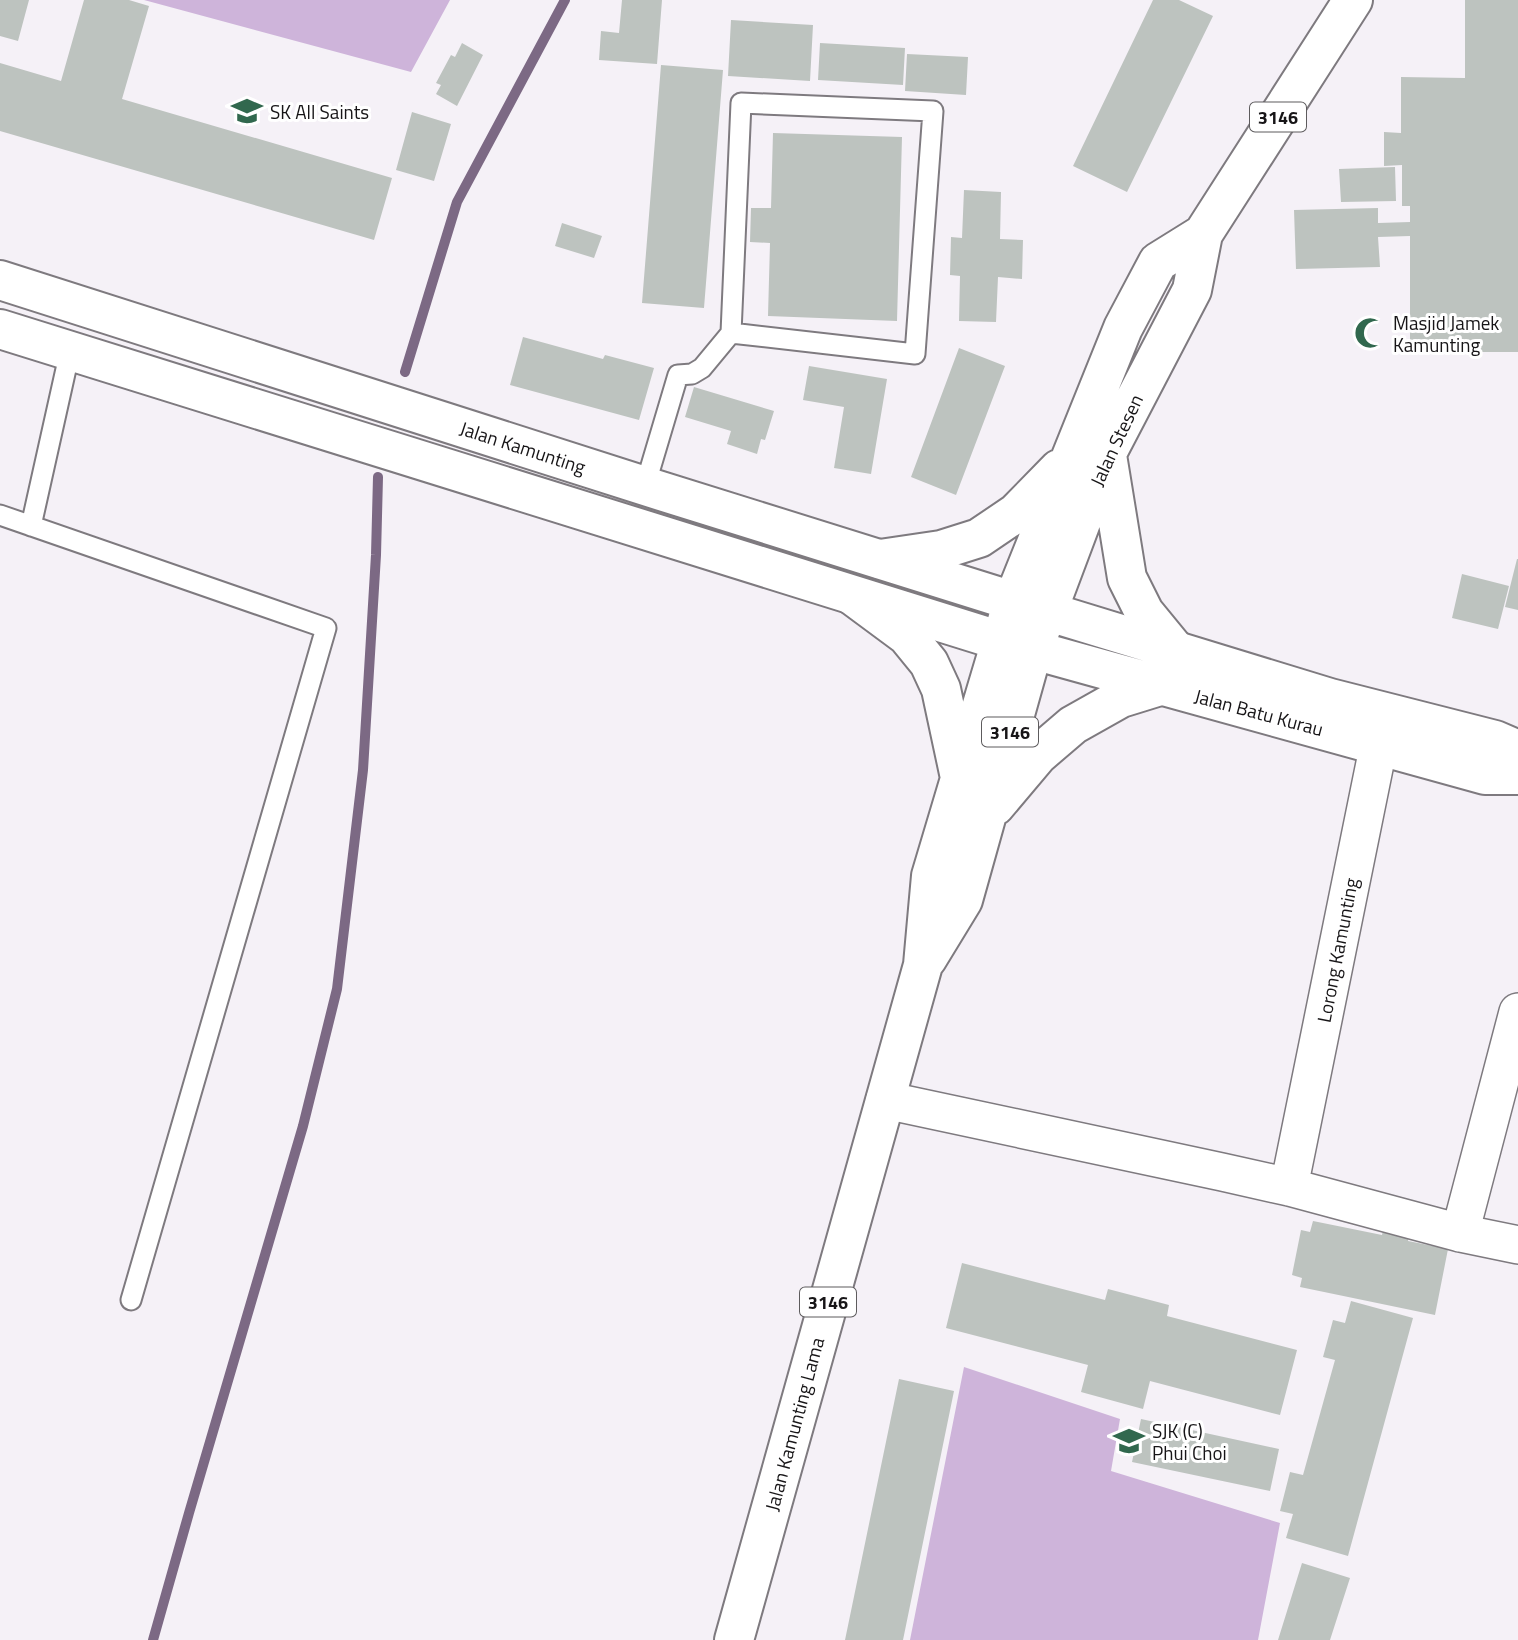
<svg xmlns="http://www.w3.org/2000/svg" width="1518" height="1640" font-family="'Titillium Web',sans-serif">
  <style>
    .green { fill: #ceb4da }
    .lines { fill: none; stroke-linecap: round; stroke-linejoin: round }
    .stream { stroke: #7c6984; stroke-width: 10 }
    .building { fill: #bdc3bf }
    .service-casing { stroke: #7e7a7f; stroke-width: 23 }
    .minor-casing { stroke: #7e7a7f; stroke-width: 40 }
    .secondary-casing { stroke: #7e7a7f; stroke-width: 42 }
    .primary-casing { stroke: #7e7a7f; stroke-width: 42 }
    .service { stroke: #fff; stroke-width: 19 }
    .minor { stroke: #fff; stroke-width: 37 }
    .secondary { stroke: #fff; stroke-width: 38 }
    .primary { stroke: #fff; stroke-width: 38 }
    .labels { text-anchor: middle; dominant-baseline: central; stroke-width: 6; stroke-linejoin: round; paint-order: stroke }
    .shield { fill: #fff; stroke: #5d5b5d; stroke-width: 2 }
    .shield-label { font-size: 18px; font-weight: bold; fill: #171517 }
    .poi-label { font-size: 19px; fill: #171517; stroke: #fff; text-anchor: start }
    .street-label { font-size: 19px; fill: #171517; stroke: #fff }
  </style>
  <rect width="100%" height="100%" fill="#f5f1f7"/>
  <path class="green" d="M 144,0 L 450,0 L 411,72 Z
    M 964,1367 L 1120,1419 L 1111,1471 L 1280,1523 L 1258,1640 L 910,1640 Z"/>
  <g class="lines">
    <path class="stream" d="M 405,372 L 457,202 L 565,0
      M 153,1640 L 189,1513 L 303,1126 L 337,989 L 363,770 L 376,555 L 378,477"/>
  </g>
  <path class="building" d="M 0,0 L 29,0 L 18,41 L 0,36 Z
    M 84,0 L 129,0 L 149,6 L 122,99 L 392,178 L 374,240 L 0,131 L 0,63 L 61,81 Z
    M 622,0 L 662,0 L 657,64 L 599,60 L 601,31 L 619,33 Z
    M 1153,0 L 1179,0 L 1213,16 L 1127,192 L 1073,166 Z
    M 1465,0 L 1518,0 L 1518,352 L 1410,352 L 1410,236 L 1378,237 L 1380,267 L 1296,269 L 1294,210 L 1378,208 L 1378,223 L 1410,222 L 1410,206 L 1402,206 L 1402,165 L 1384,166 L 1384,132 L 1401,133 L 1401,77 L 1465,78 Z
    M 731,20 L 813,25 L 810,81 L 728,76 Z
    M 462,43 L 483,55 L 457,106 L 436,94 L 441,85 L 436,83 L 451,55 L 455,57 Z
    M 820,43 L 905,48 L 903,85 L 818,80 Z
    M 907,54 L 968,57 L 966,95 L 905,91 Z
    M 661,65 L 723,70 L 704,308 L 642,303 Z
    M 412,112 L 451,124 L 434,181 L 396,170 Z
    M 773,133 L 902,137 L 897,321 L 768,316 L 770,243 L 750,242 L 751,208 L 771,208 Z
    M 1395,167 L 1396,201 L 1341,202 L 1339,169 Z
    M 964,190 L 1001,192 L 1000,239 L 1023,240 L 1022,279 L 998,277 L 996,322 L 959,321 L 960,276 L 950,275 L 951,237 L 962,238 Z
    M 562,223 L 602,236 L 594,258 L 555,246 Z
    M 523,337 L 603,359 L 605,355 L 654,368 L 639,420 L 510,385 Z
    M 959,348 L 1005,366 L 956,495 L 911,477 Z
    M 809,366 L 887,379 L 871,474 L 834,468 L 844,407 L 803,400 Z
    M 694,387 L 774,411 L 765,440 L 761,439 L 757,454 L 727,444 L 731,431 L 685,417 Z
    M 1517,559 L 1518,559 L 1518,610 L 1505,607 Z
    M 1462,574 L 1509,586 L 1498,629 L 1452,618 Z
    M 1313,1221 L 1382,1235 L 1383,1230 L 1409,1236 L 1408,1241 L 1448,1249 L 1435,1315 L 1300,1287 L 1302,1278 L 1292,1275 L 1301,1230 L 1310,1232 Z
    M 962,1263 L 1105,1300 L 1108,1289 L 1169,1305 L 1167,1316 L 1297,1350 L 1280,1415 L 1150,1381 L 1143,1409 L 1081,1392 L 1088,1365 L 946,1328 Z
    M 1351,1301 L 1413,1318 L 1348,1556 L 1286,1538 L 1293,1514 L 1280,1511 L 1290,1472 L 1303,1475 L 1335,1360 L 1323,1357 L 1333,1320 L 1345,1323 Z
    M 899,1379 L 954,1391 L 903,1640 L 845,1640 Z
    M 1141,1419 L 1279,1449 L 1270,1491 L 1132,1462 Z
    M 1302,1563 L 1350,1578 L 1330,1640 L 1278,1640 Z"/>
  <g class="lines">
    <defs>
      <path id="service" d="M 645,486 L 678,375 L 692,374 L 702,368 L 731,333 L 741,103 L 933,111 L 915,354 L 731,333
        M 0,515 L 326,628 L 131,1300
        M 31,526 L 70,351"/>
      <path id="minor" d="M 885,1100 L 1222,1172 L 1289,1187 L 1460,1233 L 1518,1245
        M 1289,1187 L 1385,714
        M 1460,1233 L 1518,1012"/>
      <path id="secondary" d="M 0,280 L 645,486 L 1013,601 L 1330,698 L 1495,740 L 1518,750
        M 0,329 L 1001,641 L 1485,775 L 1518,775"/>
      <path id="primary" d="M 1107,455 L 1127,578 L 1144,612 L 1176,651
        M 880,559 L 941,550 L 979,538 L 1016,513 L 1059,469
        M 853,596 L 907,636 L 929,663 L 941,689 L 959,773
        M 995,806 L 1038,755 L 1073,725 L 1121,698 L 1163,685
        M 927,959 L 963,900 L 1033,650 L 1107,453 L 1192,290 L 1203,234 L 1353,0
        M 734,1640 L 923,965 L 931,876 L 1013,601 L 1123,328 L 1158,262 L 1203,234"/>
    </defs>
    <use href="#service" class="service-casing"/>
    <use href="#minor" class="minor-casing"/>
    <use href="#secondary" class="secondary-casing"/>
    <use href="#primary" class="primary-casing"/>
    <use href="#service" class="service"/>
    <use href="#minor" class="minor"/>
    <use href="#secondary" class="secondary"/>
    <use href="#primary" class="primary"/>
  </g>
  <defs>
    <symbol id="school-bare" viewBox="-9 -9 18 18"><path d="M0-5L7-2L0 1L-7-2ZM-4 1L0 2.5L4 1V4Q0 6-4 4Z" fill="#31684e" stroke="#fff" stroke-width="2.5" paint-order="stroke"/></symbol>
    <symbol id="mosque-bare" viewBox="-9 -9 18 18"><path d="M3.5-4.9A6 6 0 1 0 3.5 4.9A5 5 0 1 1 3.5-4.9Z" fill="#31684e" stroke="#fff" stroke-width="2.5" paint-order="stroke"/></symbol>
  </defs>
  <g fill-rule="evenodd">
    <use href="#school-bare" x="225" y="89" width="44" height="44"/>
    <use href="#mosque-bare" x="1348" y="311" width="44" height="44"/>
    <use href="#school-bare" x="1107" y="1419" width="44" height="44"/>
  </g>
  <g class="labels">
    <g class="shield">
      <rect x="1250" y="102.5" width="56" height="29" rx="5"/>
      <rect x="982" y="717.5" width="56" height="29" rx="5"/>
      <rect x="800" y="1287.5" width="56" height="29" rx="5"/>
    </g>
    <g class="shield-label">
      <text x="1278" y="117">3146</text>
      <text x="1010" y="732">3146</text>
      <text x="828" y="1302">3146</text>
    </g>
    <g class="poi-label">
      <text x="270" y="111">SK All Saints</text>
      <text x="1393" y="322">Masjid Jamek<tspan x="1393" dy="22">Kamunting</tspan></text>
      <text x="1152" y="1430">SJK (C)<tspan x="1152" dy="22">Phui Choi</tspan></text>
    </g>
    <g class="street-label">
      <text transform="translate(1116 440) rotate(-65)">Jalan Stesen</text>
      <text transform="translate(523 447) rotate(18)">Jalan Kamunting</text>
      <text transform="translate(1259 712) rotate(15)">Jalan Batu Kurau</text>
      <text transform="translate(1337 950) rotate(-79)">Lorong Kamunting</text>
      <text transform="translate(794 1424) rotate(-75)">Jalan Kamunting Lama</text>
    </g>
  </g>
</svg>
